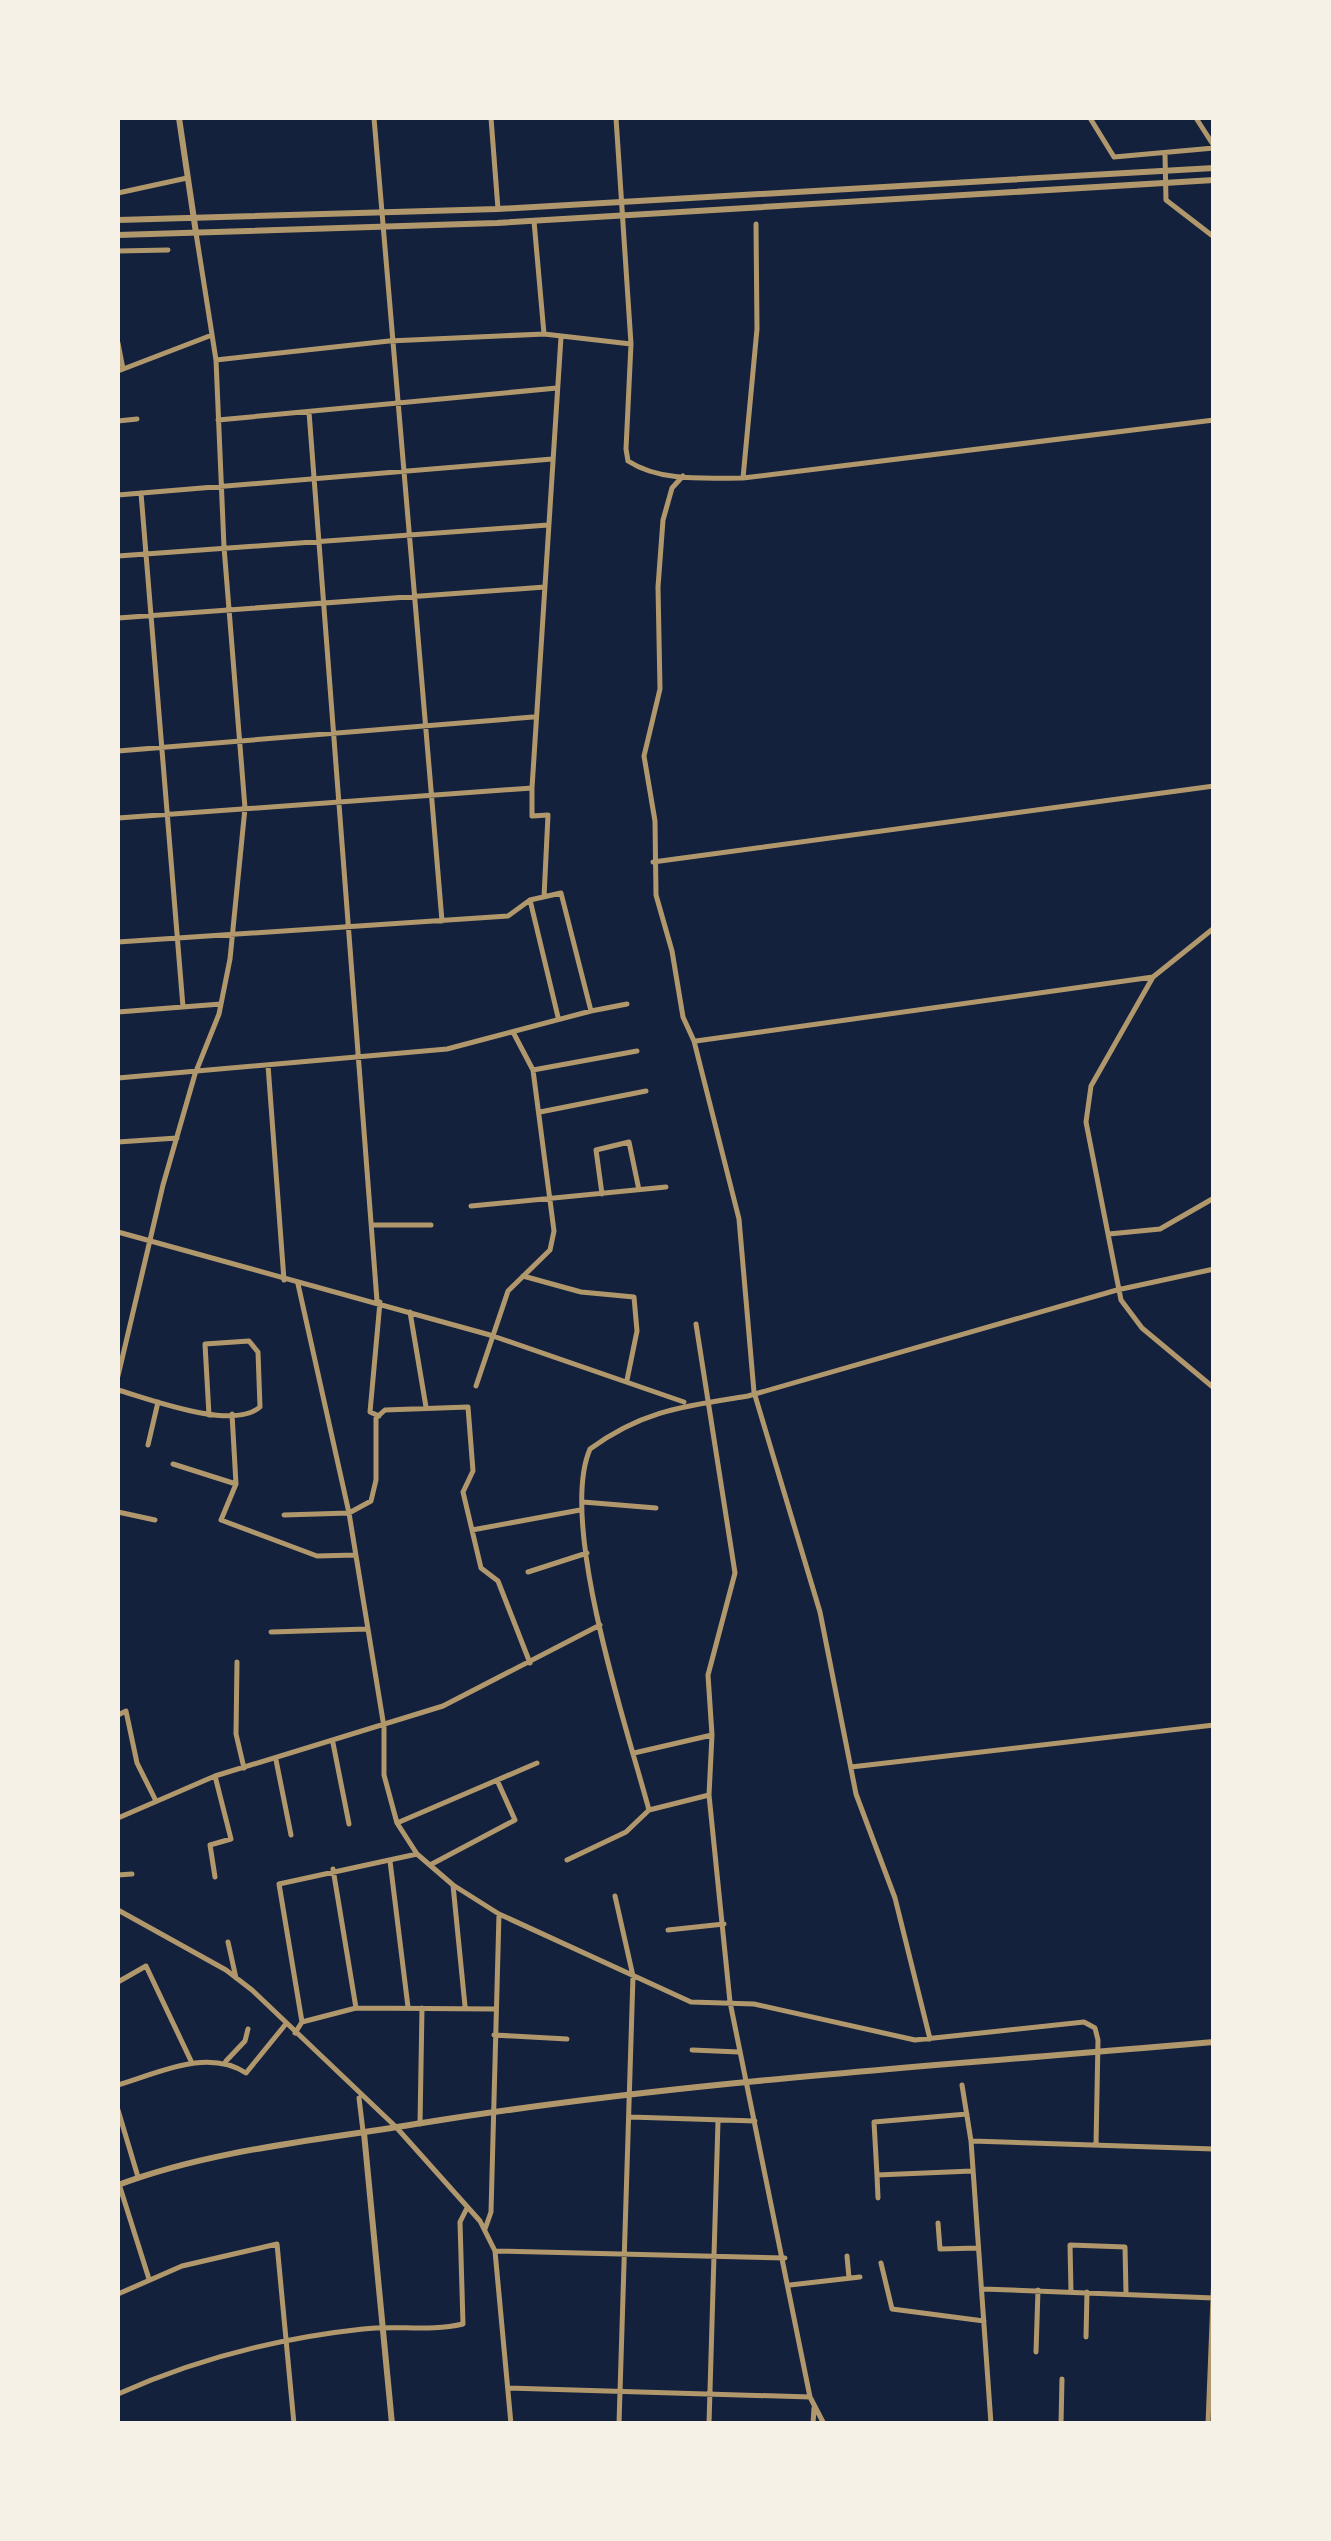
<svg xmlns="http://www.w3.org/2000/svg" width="1331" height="2541" font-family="'Asap Condensed',sans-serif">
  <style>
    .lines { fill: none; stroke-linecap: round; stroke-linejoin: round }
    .minor { stroke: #b1986c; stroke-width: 5 }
    .tertiary { stroke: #b1986c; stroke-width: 6 }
  </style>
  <rect width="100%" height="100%" fill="#14213d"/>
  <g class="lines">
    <path class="minor" d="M 374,118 C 395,385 420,653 442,921
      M 491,118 L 498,209
      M 616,118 L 631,344 L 626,449 L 628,461 C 660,482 706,478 743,478 L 1214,420
      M 1090,118 L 1114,157 L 1214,148
      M 1196,118 L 1214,146
      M 1165,154 L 1166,200 L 1214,237
      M 118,193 L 187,178
      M 534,221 L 544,334
      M 118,251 L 168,250
      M 118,343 L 123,369
      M 216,360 L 389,341 L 544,334 L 631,344
      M 118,371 L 212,335
      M 309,412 L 377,1301
      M 218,420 L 557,388
      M 118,421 L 137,419
      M 683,476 L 672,488 L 663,520 L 658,587 L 660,689 L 644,756 L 655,821 L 656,895 L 672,951 L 683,1017 L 694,1041 L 739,1219 L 754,1392 L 820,1612 L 856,1794 L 895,1898 L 930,2039
      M 743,478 L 757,329 L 756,224
      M 141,493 L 183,1007
      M 118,495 L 552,459
      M 118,556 L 548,525
      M 118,618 L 545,587
      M 118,751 L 533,717
      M 532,788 L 532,816 L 548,815 L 544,897
      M 118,818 L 532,788 L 561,337
      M 653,862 L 1214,786
      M 530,900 L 558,1017
      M 1214,928 L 1153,977 L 1091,1086 L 1086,1122 L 1121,1300 L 1142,1328 L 1214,1388
      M 118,942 L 508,916 L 530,900 L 561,893 L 591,1011 L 627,1004
      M 118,1012 L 221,1004
      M 696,1041 L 1153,977
      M 268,1065 L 284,1280
      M 533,1070 L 637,1051
      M 118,1078 L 447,1049 L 591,1011
      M 540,1112 L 646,1091
      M 118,1142 L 177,1138
      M 602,1194 L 596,1150 L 629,1142 L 639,1190
      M 471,1206 L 666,1187
      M 374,1225 L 431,1225
      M 118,1232 L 490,1335 L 684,1402
      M 1109,1234 L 1160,1229 L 1214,1198
      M 523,1276 L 581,1292 L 634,1297 L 637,1331 L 627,1380
      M 298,1284 L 349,1513 L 384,1727 L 384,1775 L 397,1823 L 417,1854 L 453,1885 L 499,1914 L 691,2002 L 754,2004 L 915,2040 L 1084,2022 L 1095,2028 L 1098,2040 L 1096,2145
      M 410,1312 L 426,1407
      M 696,1324 L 735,1573 L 708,1675 L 712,1735 L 709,1795 L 730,2002 L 810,2397 L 824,2424
      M 118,1376 L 163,1185 L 195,1074 L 219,1014 L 230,959 L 245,808 L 224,547 L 216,360 L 196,233
      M 476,1386 L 508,1291 L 550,1250 L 554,1231 L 533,1070 L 513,1032
      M 118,1390 C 149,1399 233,1431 260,1407 L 258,1352 L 249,1341 L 205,1344 L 209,1415
      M 232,1414 L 236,1484 L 221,1520 L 317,1556 L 356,1555
      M 379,1416 L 370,1412 L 380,1302
      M 148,1445 L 158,1402
      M 173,1464 L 236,1484
      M 583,1502 L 656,1508
      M 118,1512 L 155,1520
      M 284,1515 L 349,1513 L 371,1501 L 376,1480 L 376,1418 L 385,1410 L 468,1407 L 473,1471 L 463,1492 L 481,1568 L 498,1581 L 530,1663
      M 472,1530 L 580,1510
      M 528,1572 L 587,1553
      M 271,1632 L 367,1629
      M 237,1662 L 236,1734 L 244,1768
      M 118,1715 L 126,1711 L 137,1763 L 156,1801
      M 333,1743 L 349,1824
      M 634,1753 L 712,1735
      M 276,1760 L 291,1835
      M 851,1767 L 1214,1725
      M 215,1776 L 231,1839 L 210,1845 L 215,1877
      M 709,1795 L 649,1810 C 627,1728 558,1523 590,1449 C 643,1410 685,1406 748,1396 L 1117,1290 L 1214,1269
      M 118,1818 L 215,1776 L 443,1706 L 600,1625
      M 397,1823 L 537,1763
      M 567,1860 L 626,1832 L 649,1810
      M 390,1861 L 408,2007
      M 430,1865 L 515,1820 L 497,1780
      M 333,1869 L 356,2008
      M 118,1875 L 132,1874
      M 453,1885 L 465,2006
      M 615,1896 L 633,1976 L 619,2424
      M 118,1910 L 226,1970 L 252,1990 L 396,2127 L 480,2221 L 495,2251 L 511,2424
      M 668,1930 L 724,1924
      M 228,1942 L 236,1978
      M 118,1982 L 146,1966 L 192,2063
      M 302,2022 L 279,1884 L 417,1854
      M 295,2033 L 302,2022 L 356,2008 L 494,2009
      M 494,2035 L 567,2039
      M 692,2050 L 739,2052
      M 226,2061 L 245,2041 L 248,2029
      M 118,2085 C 159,2073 207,2048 246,2073 L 285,2025
      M 962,2085 L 971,2141 L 991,2424
      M 359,2098 L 363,2131
      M 118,2110 L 138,2177
      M 967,2114 L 874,2122 L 877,2175 L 972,2171
      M 630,2117 L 755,2121
      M 420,2124 L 422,2008
      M 972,2141 L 1214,2149
      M 877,2175 L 878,2198
      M 119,2184 L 149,2279
      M 938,2223 L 940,2249 L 978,2248
      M 485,2229 L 491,2212 L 499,1914
      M 495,2251 L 785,2258
      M 847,2256 L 849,2278
      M 881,2263 L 892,2309 L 984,2321
      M 790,2285 L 860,2277
      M 983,2289 L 1214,2298
      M 1071,2291 L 1070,2245 L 1125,2247 L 1126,2293
      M 118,2294 L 182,2266 L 277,2244 L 294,2424
      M 1086,2337 L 1087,2292
      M 1036,2352 L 1038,2290
      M 508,2388 L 810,2397
      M 118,2394 C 196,2359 279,2338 363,2329 C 398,2325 429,2332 463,2324 L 460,2222 L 467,2208
      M 709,2424 L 718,2121
      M 813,2424 L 814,2408
      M 1061,2424 L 1062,2379
      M 1208,2424 L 1214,2273"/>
    <path class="tertiary" d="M 179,118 L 196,233
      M 118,220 L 498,209 L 1214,168
      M 118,235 L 497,223 L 1214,180
      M 364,2133 L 392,2424
      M 118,2185 C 213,2149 322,2140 422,2123 C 683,2081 950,2065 1214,2042"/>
  </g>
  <rect width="1331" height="2541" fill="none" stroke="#f6f1e7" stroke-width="240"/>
</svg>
